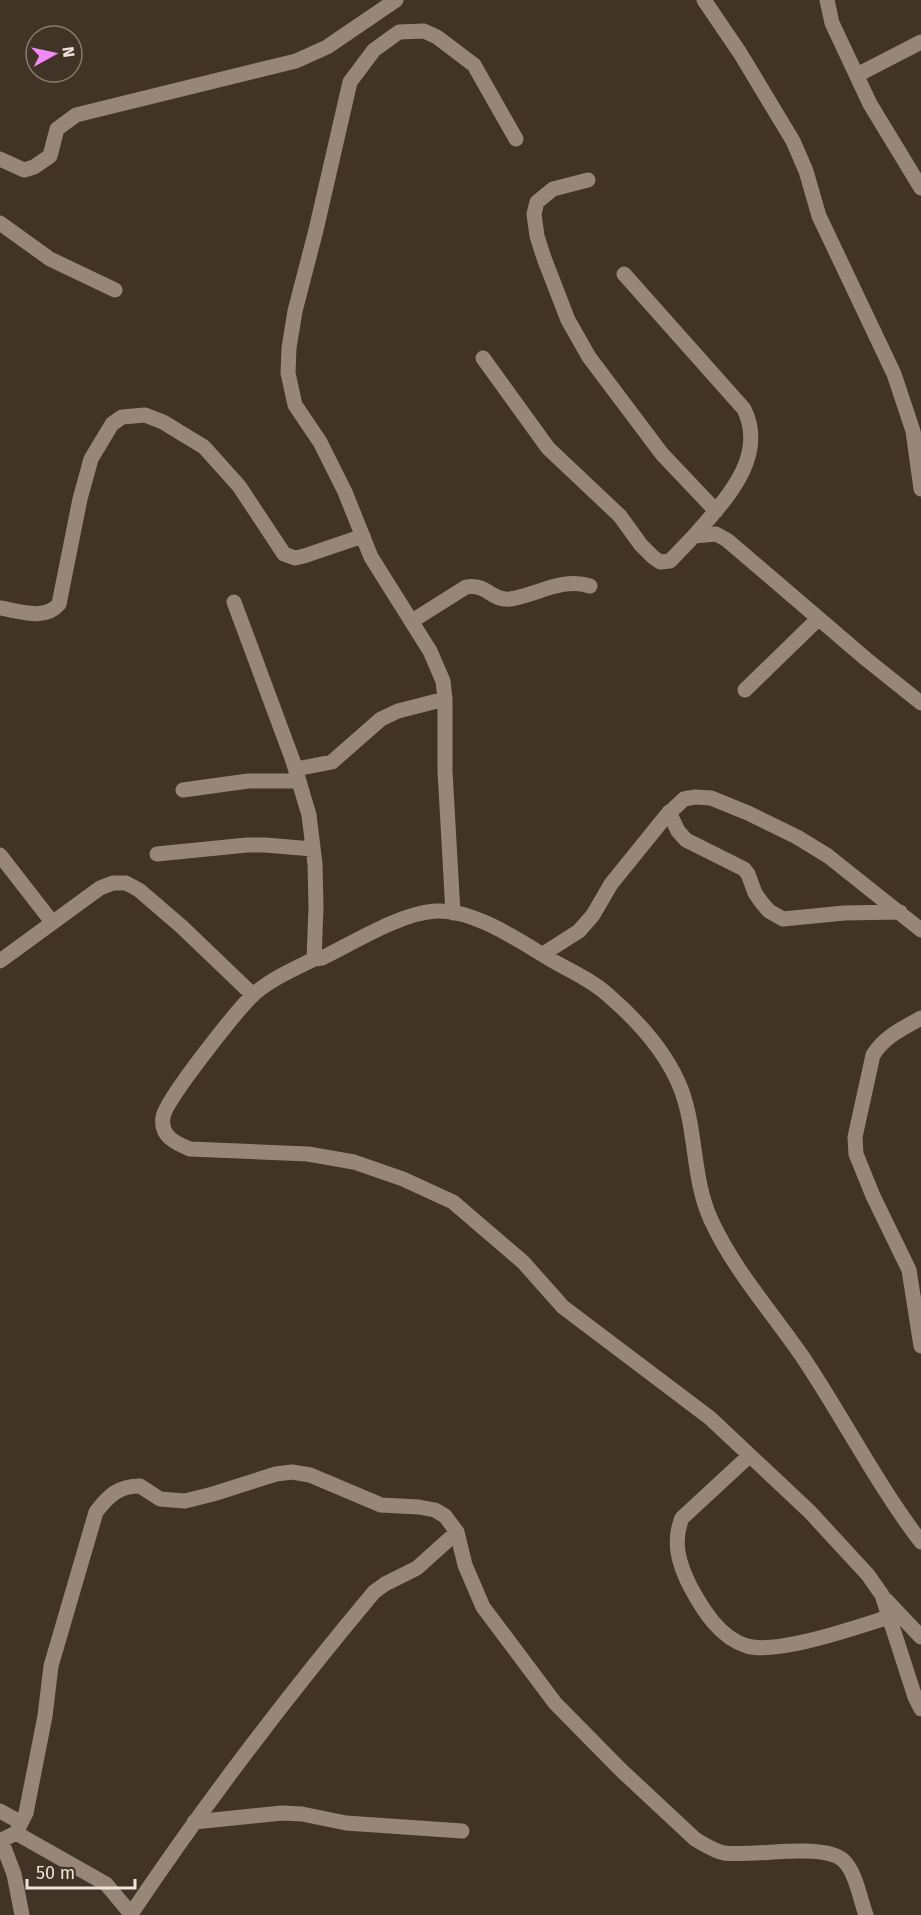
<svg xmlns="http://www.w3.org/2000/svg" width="921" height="1915" font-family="'Fira Sans',sans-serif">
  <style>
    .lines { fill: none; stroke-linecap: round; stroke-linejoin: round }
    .minor { stroke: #988778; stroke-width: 15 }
  </style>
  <rect width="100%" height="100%" fill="#423327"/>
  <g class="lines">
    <path class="minor" d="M 704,0 L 740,53 L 793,141 L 806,171 L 819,216 L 894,374 L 913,431 L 921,489
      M 827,0 L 832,23 L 870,104 L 921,188
      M 857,75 L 921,42
      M 0,159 L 24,170 L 34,167 L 50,156 L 57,129 L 76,115 L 296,61 L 327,47 L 396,0
      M 588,180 L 553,189 L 537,202 L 534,214 L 537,236 L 544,258 L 568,320 L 589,357 L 662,454 L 716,511
      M 0,223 L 50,259 L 115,290
      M 624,274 L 744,409 C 768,458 724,501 694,536
      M 483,358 L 548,448 L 620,516 L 641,545 L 653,557 L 660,562 L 670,561 L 694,536 L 716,534 L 727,540 L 866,659 L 921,703
      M 234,602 L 293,761 L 309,815 L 315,864 L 316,907 L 314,959
      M 0,608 C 19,611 45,621 59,604 L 80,499 L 91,459 L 112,424 L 122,417 L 145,415 L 163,422 L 204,447 L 239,486 L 284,554 L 295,558 L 304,556 L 363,536
      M 412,621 L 466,587 C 487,583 491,601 510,599 C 537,595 562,577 590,586
      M 745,690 L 818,619
      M 296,769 L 332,762 L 381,719 L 398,711 L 445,699
      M 183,790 L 248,781 L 299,781
      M 669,812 L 678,831 L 686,840 L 744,869 L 748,874 L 755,893 L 762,903 L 769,911 L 783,919 L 844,913 L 900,912
      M 157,854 L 247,845 L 265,845 L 313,849
      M 0,855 L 52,922
      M 453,913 L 445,771 L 445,699 L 443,681 L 430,651 L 371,557 L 345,492 L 320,442 L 295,405 L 288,373 L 289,348 L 295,311 L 316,230 L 350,82 L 374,50 L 399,32 L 424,31 L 437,37 L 474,65 L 516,139
      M 543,954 L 579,931 L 593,915 L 611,884 L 666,816 L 684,799 L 695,797 L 711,798 L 748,813 L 797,837 L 828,856 L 921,930
      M 0,961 L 100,888 L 113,883 L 126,883 L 139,890 L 182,927 L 253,995
      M 921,1018 C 902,1029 885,1036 873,1055 L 855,1137 L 856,1154 L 873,1196 L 909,1270 L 921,1346
      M 749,1456 L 682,1518 C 672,1542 679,1565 691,1588 C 703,1610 720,1638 747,1646 C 777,1655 857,1627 889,1617
      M 921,1542 C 876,1483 843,1417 802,1356 C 771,1311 734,1270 711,1220 C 692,1179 697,1131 681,1089 C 667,1053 637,1020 608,995 C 593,981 573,972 555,962 C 522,943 477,910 437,911 C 402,912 353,943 322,958 L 314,959 C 294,969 271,979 254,994 C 238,1009 166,1099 163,1117 C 160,1136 175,1143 190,1149 L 308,1154 L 354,1162 L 403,1179 L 453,1202 L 523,1262 L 563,1307 L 710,1418 L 810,1512 L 868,1575 L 882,1595 L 915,1697 L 921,1709
      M 886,1600 L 921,1637
      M 0,1811 L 20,1822
      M 194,1822 L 282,1813 L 302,1814 L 346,1823 L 462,1831
      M 16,1833 L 106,1884 L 132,1915
      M 1,1840 L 14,1874 L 22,1915
      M 0,1841 L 16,1833 L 26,1813 L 45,1716 L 51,1666 L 96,1512 C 109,1495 119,1486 140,1486 L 160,1499 L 185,1501 L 213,1494 L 276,1474 L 292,1472 L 310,1475 L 381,1505 L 419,1507 L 435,1510 L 445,1516 L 457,1532 L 465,1565 L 483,1607 L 555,1703 L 621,1770 L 695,1839 C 705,1845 714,1851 724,1853 C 754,1857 822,1842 843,1860 C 856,1872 860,1899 866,1915
      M 131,1914 C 206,1802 288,1695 374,1592 L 385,1584 L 417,1568 L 457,1532"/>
  </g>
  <g transform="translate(54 54) rotate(82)"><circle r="28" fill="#423327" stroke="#877a6f" stroke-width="1.5"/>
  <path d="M0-4.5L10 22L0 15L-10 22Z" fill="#f08bf6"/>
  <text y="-9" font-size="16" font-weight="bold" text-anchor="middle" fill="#eee4dc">N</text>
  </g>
  <path d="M27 1879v9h108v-9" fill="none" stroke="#eee4dc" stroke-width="3"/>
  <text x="36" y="1879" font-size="18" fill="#eee4dc" stroke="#423327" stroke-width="4.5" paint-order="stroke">50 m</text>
</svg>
